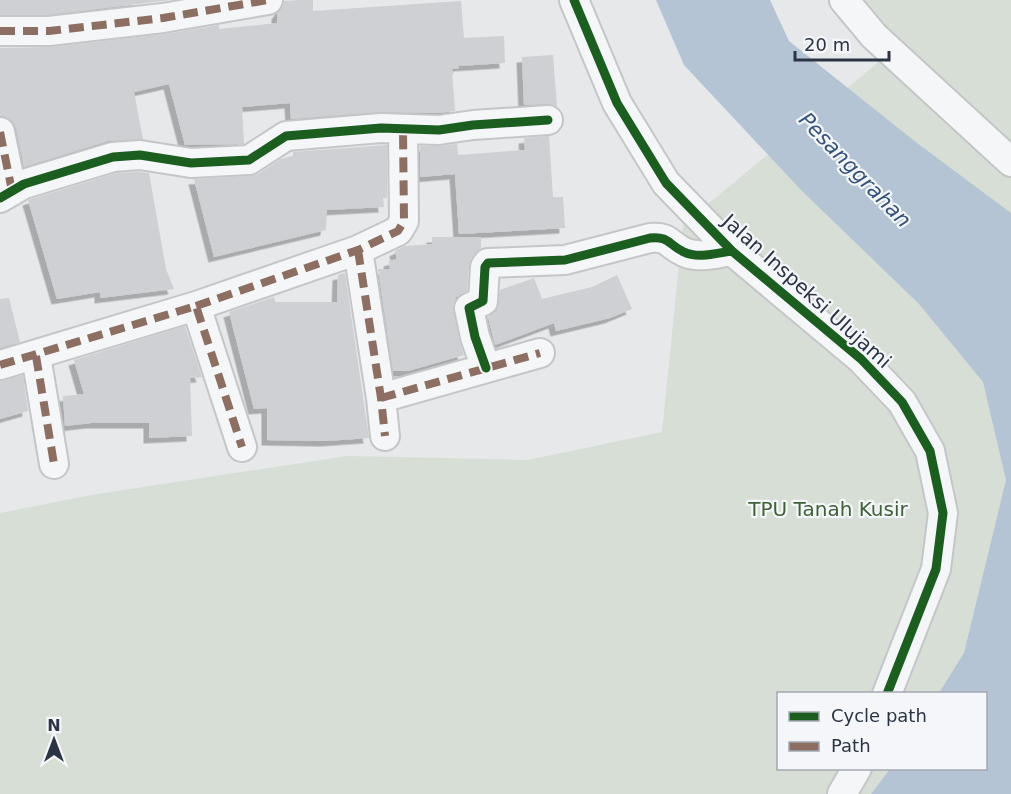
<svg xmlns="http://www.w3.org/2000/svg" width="1011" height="794" font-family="'DejaVu Sans',sans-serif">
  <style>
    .green { fill: #d6ded6; fill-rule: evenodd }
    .water { fill: #b4c4d5 }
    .building { fill: #ced0d3; filter: url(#shadow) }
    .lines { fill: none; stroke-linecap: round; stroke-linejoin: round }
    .street-casing { stroke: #c4c6c8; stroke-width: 32 }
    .street { stroke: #f5f6f7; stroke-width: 28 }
    .quiet { stroke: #8d6e63; stroke-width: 8; stroke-dasharray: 15 8; stroke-linecap: butt }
    .cycleway-casing { stroke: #f4f6f9; stroke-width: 13 }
    .cycleway { stroke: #1b5e20; stroke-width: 9 }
    .labels { text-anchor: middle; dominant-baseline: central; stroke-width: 4.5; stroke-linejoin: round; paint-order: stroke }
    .street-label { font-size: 20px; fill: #2b3445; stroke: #f4f6f9 }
    .park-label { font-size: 20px; fill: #3f6138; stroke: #f4f6f9 }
    .water-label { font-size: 21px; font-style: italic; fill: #34527a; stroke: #f4f6f9 }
  </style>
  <defs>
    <filter id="shadow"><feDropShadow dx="-5.5" dy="5.5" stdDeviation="0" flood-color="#0004"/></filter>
  </defs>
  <rect width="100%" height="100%" fill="#e6e8ea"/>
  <path class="green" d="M 839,0 L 1011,0 L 1011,794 L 0,794 L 0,513 L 91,495 L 347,456 L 528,460 L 662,432 L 683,225 L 887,55 ZM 778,694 L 986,694 L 986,768 L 778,768 Z"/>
  <path class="water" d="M 656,0 L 770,0 L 789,41 L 917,143 L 1011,213 L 1011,794 L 871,794 L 890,769 L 986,768 L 986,694 L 939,693 L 964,653 L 1006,480 L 983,382 L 919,304 L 801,190 L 684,65 Z"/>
  <path class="building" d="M 0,0 L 170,0 L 48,15 L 0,15 Z
    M 301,0 L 313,0 L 313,11 L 461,1 L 464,38 L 504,36 L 505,63 L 458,66 L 459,68 L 452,69 L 455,111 L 438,113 L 380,112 L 291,119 L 290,103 L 242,107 L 244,144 L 185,145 L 169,84 L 134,92 L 143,139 L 108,141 L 24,167 L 16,128 L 12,121 L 6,117 L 0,116 L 0,48 L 51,47 L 165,34 L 219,25 L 219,29 L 277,23 L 277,14 L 283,6 L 284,1 Z
    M 553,55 L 557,106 L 547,104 L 524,105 L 522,57 Z
    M 549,136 L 553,197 L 563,197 L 565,228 L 459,234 L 455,174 L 420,177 L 420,146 L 439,146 L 457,144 L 458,155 L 525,150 L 524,138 Z
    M 387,145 L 387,198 L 383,198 L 384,207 L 327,210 L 326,230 L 214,257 L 194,179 L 250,176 L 258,174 L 281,159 L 293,156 L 293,152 Z
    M 139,172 L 149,173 L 166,269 L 174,289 L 100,298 L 100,292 L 57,299 L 28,200 L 116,173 Z
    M 432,237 L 481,237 L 481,248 L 472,257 L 469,265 L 467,291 L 456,297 L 453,305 L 459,340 L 464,355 L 408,371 L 393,371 L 378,269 L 390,269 L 389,261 L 397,259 L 395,251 L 404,246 L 432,244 Z
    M 345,273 L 369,438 L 326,441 L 267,440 L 267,408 L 254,409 L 229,312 L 274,297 L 275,302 L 337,302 L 338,275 Z
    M 617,275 L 632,309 L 610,318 L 556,331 L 554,323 L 495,345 L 488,317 L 497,310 L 500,290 L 534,278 L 542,299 L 592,287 Z
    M 9,298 L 20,342 L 0,348 L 0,299 Z
    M 185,326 L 202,377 L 190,378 L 192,436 L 149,438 L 149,423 L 91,423 L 65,426 L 63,396 L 84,394 L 74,360 Z
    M 23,375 L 28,411 L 0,419 L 0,381 Z"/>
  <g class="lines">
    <defs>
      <path id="street" d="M 574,0 L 617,103 L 666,183 L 732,251 L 861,359 L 902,402 L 930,451 L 943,513 L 936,569 L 887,694
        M 844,0 L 874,36 L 1011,162
        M 0,31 L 49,31 L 163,18 L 268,0
        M 0,132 L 12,191
        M 0,198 L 24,184 L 113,157 L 140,155 L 191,163 L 249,160 L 286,136 L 381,128 L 439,130 L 473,125 L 548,120
        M 358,250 L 381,398 L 385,436
        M 196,306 L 358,250 L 398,231 L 404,221 L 403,129
        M 36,356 L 54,464
        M 0,365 L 196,306 L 242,447
        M 486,368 L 475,337 L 469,308 L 483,301 L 485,267 L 488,263 L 565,260 L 650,238 C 670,236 668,245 684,252 C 698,259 717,253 732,251
        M 381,398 L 540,353
        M 842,794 L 857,768"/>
    </defs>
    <use href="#street" class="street-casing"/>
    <use href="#street" class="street"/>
    <path class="quiet" d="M 0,31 L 49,31 L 163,18 L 268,0
      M 0,132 L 12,191
      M 358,250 L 381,398 L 385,436
      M 196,306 L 358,250 L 398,231 L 404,221 L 403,129
      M 36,356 L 54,464
      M 0,365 L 196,306 L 242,447
      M 381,398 L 540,353"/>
    <defs>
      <path id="cycleway" d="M 574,0 L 617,103 L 666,183 L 732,251 L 861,359 L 902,402 L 930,451 L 943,513 L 936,569 L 887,694
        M 0,198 L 24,184 L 113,157 L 140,155 L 191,163 L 249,160 L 286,136 L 381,128 L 439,130 L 473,125 L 548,120
        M 486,368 L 475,337 L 469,308 L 483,301 L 485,267 L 488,263 L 565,260 L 650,238 C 670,236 668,245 684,252 C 698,259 717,253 732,251"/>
    </defs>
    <use href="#cycleway" class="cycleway-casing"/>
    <use href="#cycleway" class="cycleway"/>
  </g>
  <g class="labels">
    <g class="street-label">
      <text transform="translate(807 291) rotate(42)">Jalan Inspeksi Ulujami</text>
    </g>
    <g class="park-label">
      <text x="828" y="509">TPU Tanah Kusir</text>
    </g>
    <g class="water-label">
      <text transform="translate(855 170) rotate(46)">Pesanggrahan</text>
    </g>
  </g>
  <rect x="777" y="692" width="210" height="78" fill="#f4f6f9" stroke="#a4a8b1" stroke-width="1.5"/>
  <rect x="789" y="712" width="30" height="9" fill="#1b5e20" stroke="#a4a8b1" stroke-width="1.5"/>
  <text x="831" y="722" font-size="18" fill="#2b3445">Cycle path</text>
  <rect x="789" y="742" width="30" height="9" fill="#8d6e63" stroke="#a4a8b1" stroke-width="1.5"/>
  <text x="831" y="752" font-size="18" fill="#2b3445">Path</text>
  <g transform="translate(54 740)" stroke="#f4f6f9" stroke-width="4.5" paint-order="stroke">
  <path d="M0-4.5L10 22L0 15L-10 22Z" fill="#2b3445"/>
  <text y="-9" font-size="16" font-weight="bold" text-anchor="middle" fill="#2b3445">N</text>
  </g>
  <path d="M795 51v9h94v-9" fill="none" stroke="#2b3445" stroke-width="3"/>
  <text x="804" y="51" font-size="18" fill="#2b3445" stroke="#f4f6f9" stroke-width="4.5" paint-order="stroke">20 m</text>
</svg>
